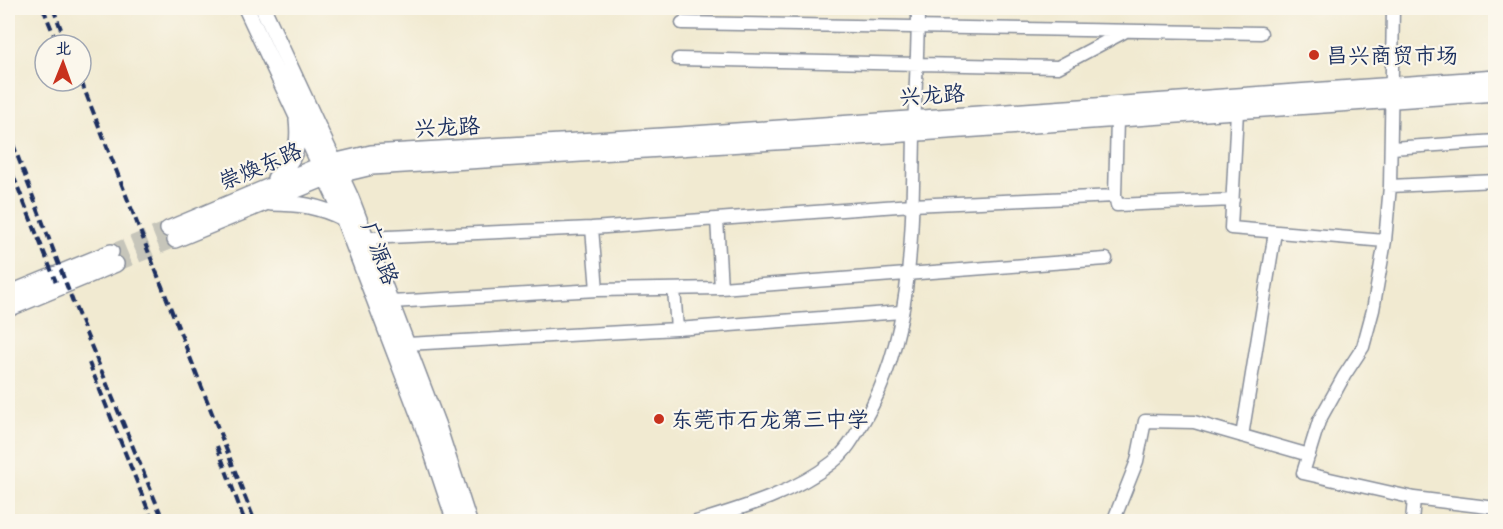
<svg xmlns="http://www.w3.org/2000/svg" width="1503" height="529" font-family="Itim,'LXGW WenKai TC',sans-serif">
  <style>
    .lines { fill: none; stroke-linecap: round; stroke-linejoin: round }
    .major-tunnel { stroke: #c6c5ba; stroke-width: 15; stroke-dasharray: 15 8; stroke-linecap: butt }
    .minor-casing { stroke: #868c98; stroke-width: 15 }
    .major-casing { stroke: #868c98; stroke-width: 18 }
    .minor { stroke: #fff; stroke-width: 12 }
    .major { stroke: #fff; stroke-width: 15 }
    .rail { stroke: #1b2f5e; stroke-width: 4; stroke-dasharray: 9 4.5; stroke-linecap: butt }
    .poi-dot { fill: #c8321e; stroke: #fbf7ec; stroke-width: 2 }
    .labels { text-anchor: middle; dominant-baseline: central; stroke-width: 4.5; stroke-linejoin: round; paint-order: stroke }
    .poi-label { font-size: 22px; fill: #1b2f5e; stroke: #fbf7ec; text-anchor: start }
    .street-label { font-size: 22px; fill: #1b2f5e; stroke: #fbf7ec }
  </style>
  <rect width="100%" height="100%" fill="#fbf7ec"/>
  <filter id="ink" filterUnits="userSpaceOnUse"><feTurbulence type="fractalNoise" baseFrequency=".0167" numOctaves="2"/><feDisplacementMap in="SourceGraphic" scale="12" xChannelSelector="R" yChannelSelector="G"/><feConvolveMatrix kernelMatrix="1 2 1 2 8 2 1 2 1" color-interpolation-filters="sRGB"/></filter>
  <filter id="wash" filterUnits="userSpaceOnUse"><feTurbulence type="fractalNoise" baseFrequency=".008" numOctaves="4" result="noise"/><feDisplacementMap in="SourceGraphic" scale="24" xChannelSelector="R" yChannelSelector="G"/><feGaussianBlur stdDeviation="1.35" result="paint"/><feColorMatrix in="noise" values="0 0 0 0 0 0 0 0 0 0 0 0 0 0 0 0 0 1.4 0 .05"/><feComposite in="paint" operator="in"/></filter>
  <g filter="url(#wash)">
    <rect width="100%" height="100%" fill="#f1ead1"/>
  </g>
  <g filter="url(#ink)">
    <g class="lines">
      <path class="major-tunnel" d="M 111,252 L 168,229
        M 116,264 L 175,240"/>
      <defs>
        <path id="minor" d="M 1393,8 L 1390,186 L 1385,241 L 1373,310 L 1363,347 L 1344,376 L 1319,421 L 1303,473 L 1414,498 L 1412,522
          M 682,23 L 1261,33
          M 678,59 L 1058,67 L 1124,32
          M 1237,111 L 1231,228 L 1385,241
          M 1117,119 L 1115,196 L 1117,205 L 1233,200
          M 1392,148 L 1496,141
          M 1390,186 L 1496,181
          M 717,219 L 721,288
          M 592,228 L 597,290
          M 366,238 L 592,228 L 912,205 L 1115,196
          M 674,289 L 677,329
          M 391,302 L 597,290 L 721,288 L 1106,259
          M 407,344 L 677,329 L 901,312
          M 1242,436 L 1275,232
          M 1414,498 L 1496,508
          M 696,522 C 742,508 794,493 833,462 C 847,451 856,434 865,419 C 914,334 912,230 914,135 C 915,92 918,50 918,8
          M 1113,522 L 1137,461 L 1145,421 L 1194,422 L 1309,455"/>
        <path id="major" d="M 246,8 L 337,202 L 425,432 L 455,522
          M 263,8 L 351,198 L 438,426 L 469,522
          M 275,178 C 295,162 300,146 297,120
          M 271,203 C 298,203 319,206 343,218
          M 168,229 L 320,165 L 371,153 L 679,135 L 1496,78
          M 175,240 L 326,178 L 372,167 L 890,135 L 1496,93
          M 8,294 L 111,252
          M 8,309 L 116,264"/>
      </defs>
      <use href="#minor" class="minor-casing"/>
      <use href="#major" class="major-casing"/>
      <use href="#minor" class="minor"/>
      <use href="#major" class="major"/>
      <path class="rail" d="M 43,8 L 58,45
        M 53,8 L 67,45
        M 81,81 L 255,522
        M 8,131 L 73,302 L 164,522
        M 8,163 L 56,282
        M 89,363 L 153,522
        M 217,446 L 245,522"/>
    </g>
  </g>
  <g class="poi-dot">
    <circle cx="1314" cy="55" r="6"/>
    <circle cx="659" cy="419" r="6"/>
  </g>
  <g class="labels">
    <g class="poi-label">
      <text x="1326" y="55">昌兴商贸市场</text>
      <text x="671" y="419">东莞市石龙第三中学</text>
    </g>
    <g class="street-label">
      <text transform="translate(932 95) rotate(-4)">兴龙路</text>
      <text transform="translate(447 127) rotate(-3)">兴龙路</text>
      <text transform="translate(260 166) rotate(-23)">崇焕东路</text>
      <text transform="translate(380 253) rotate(69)">广源路</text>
    </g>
  </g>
  <rect width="1503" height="529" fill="none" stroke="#fbf7ec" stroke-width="30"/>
  <g transform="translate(63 63) rotate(1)"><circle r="28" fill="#fbf7ec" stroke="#a1a7b3" stroke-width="1.5"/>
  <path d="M0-4.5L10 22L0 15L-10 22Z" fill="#c8321e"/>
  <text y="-9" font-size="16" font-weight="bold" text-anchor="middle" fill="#1b2f5e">北</text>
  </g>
</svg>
